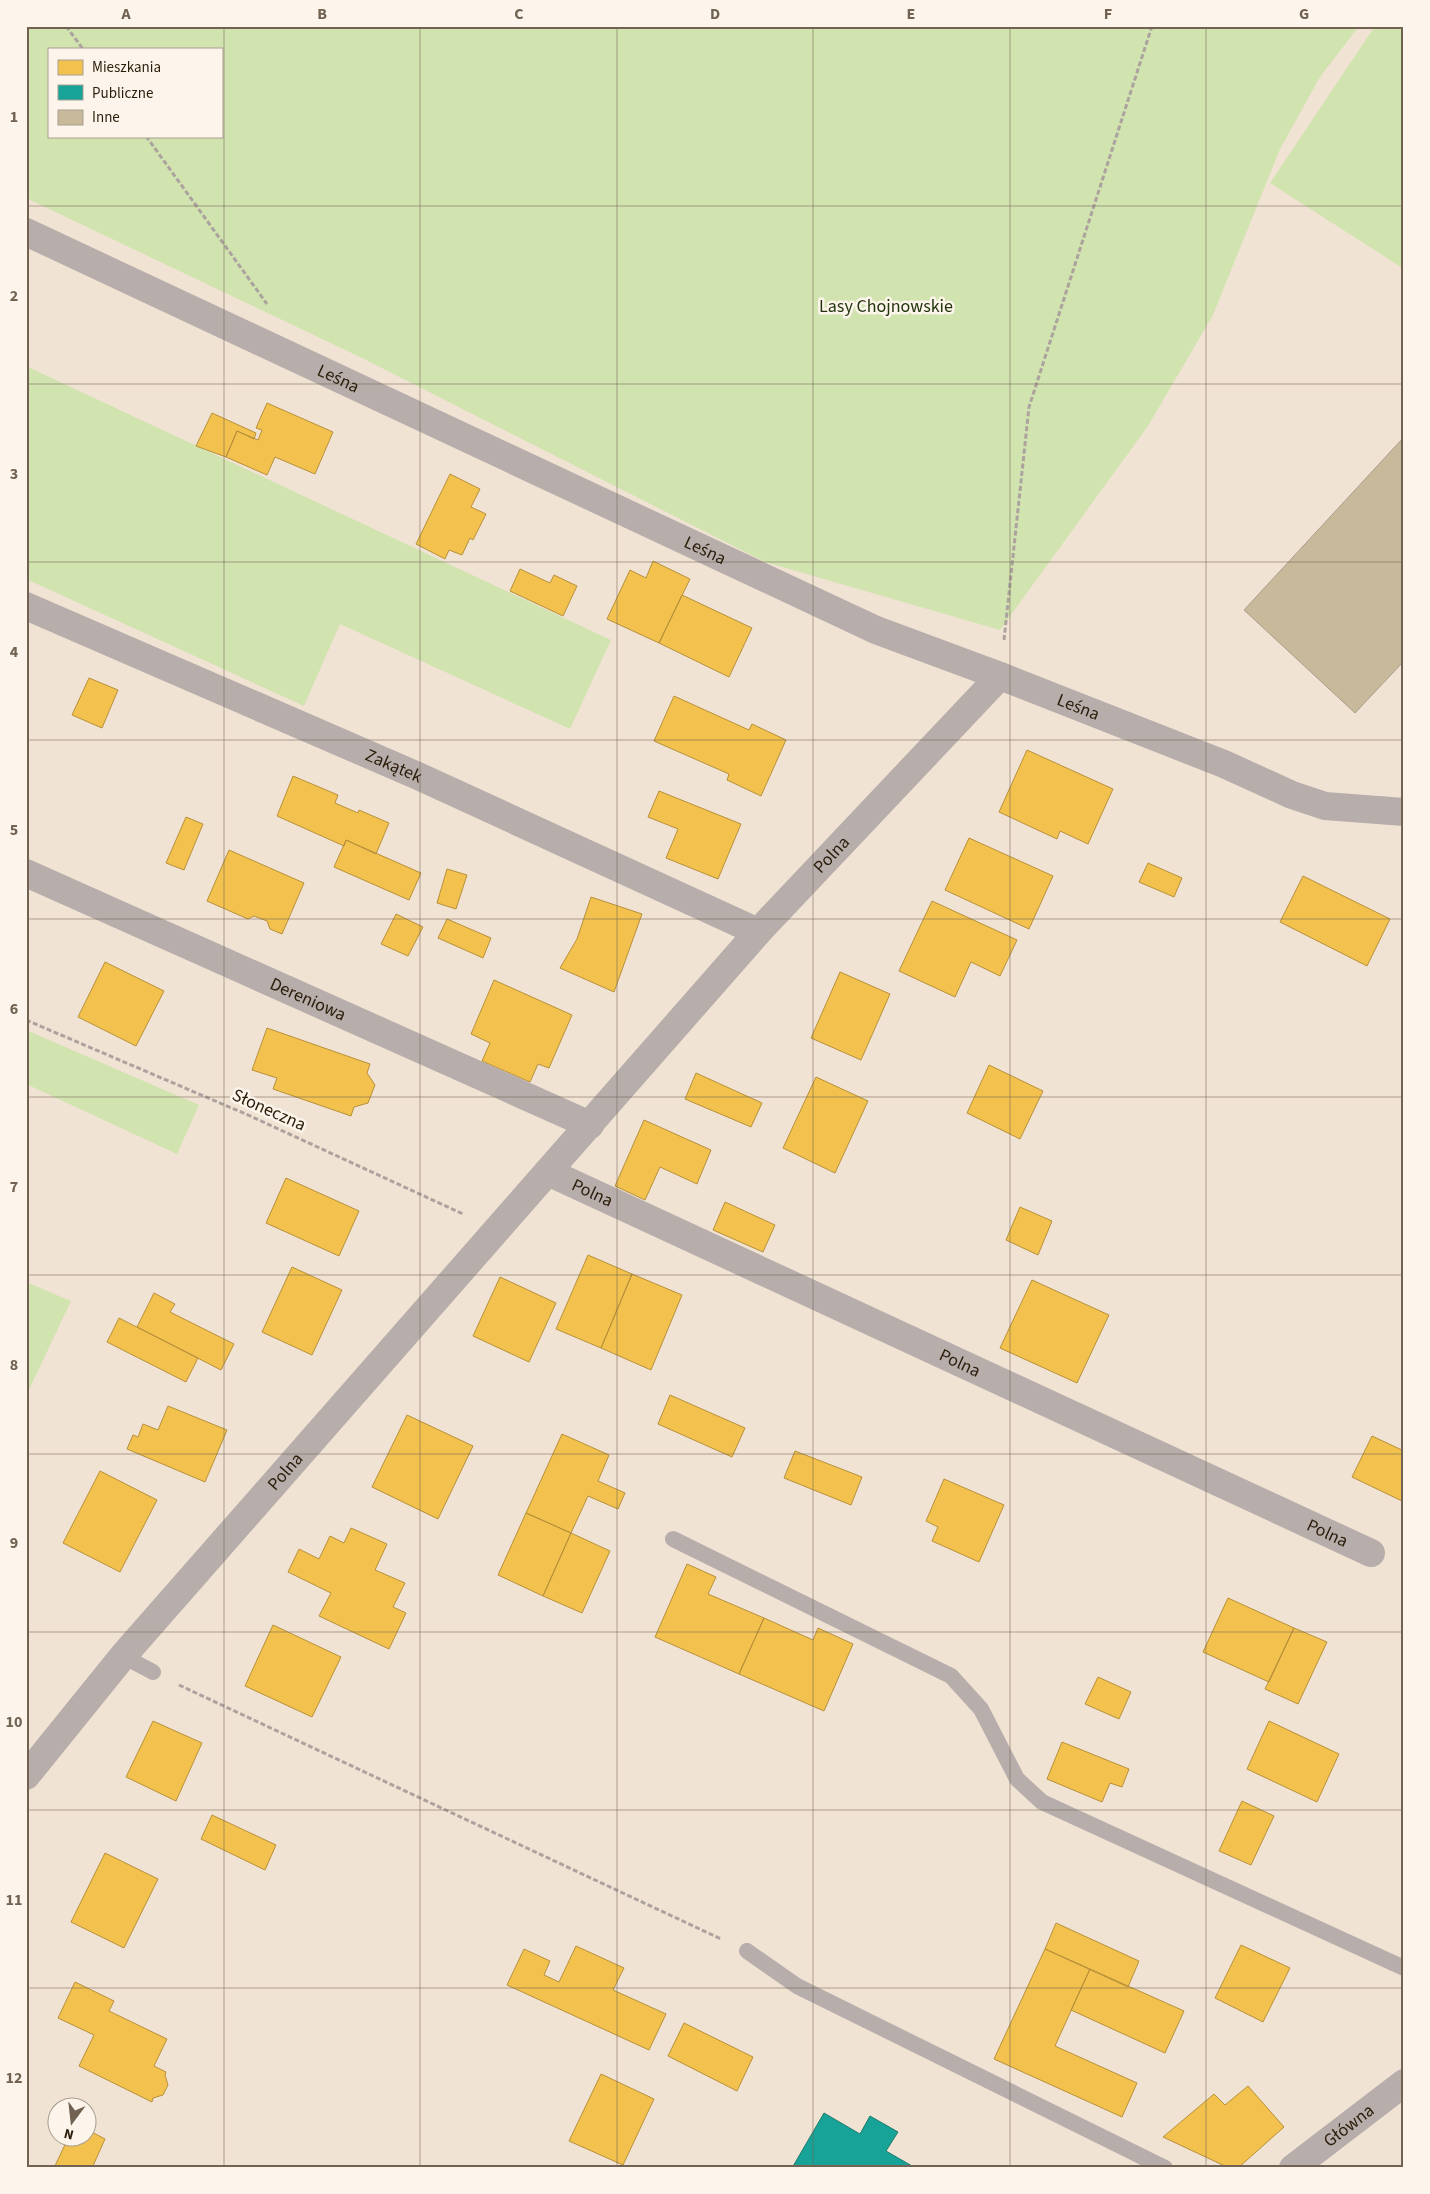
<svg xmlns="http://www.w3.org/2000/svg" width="1430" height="2194" font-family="'Source Sans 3',sans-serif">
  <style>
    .green { fill: #d1e3af; fill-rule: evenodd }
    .homes { fill: #f2c14e; stroke: #b7903a }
    .public { fill: #17a398; stroke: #1d7b6d }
    .building { fill: #c7b99a; stroke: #a89f8e }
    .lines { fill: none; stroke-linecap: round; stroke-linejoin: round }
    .path { stroke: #aca29e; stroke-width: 3; stroke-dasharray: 5 2.5; stroke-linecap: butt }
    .lane { stroke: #b7adab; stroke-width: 16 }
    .street { stroke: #b7adab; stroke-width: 28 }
    .grid { fill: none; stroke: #716251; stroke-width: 1; stroke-opacity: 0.55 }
    .labels { text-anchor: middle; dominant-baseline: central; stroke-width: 5; stroke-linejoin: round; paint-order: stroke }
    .park-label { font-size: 18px; fill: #22360d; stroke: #fdf5eb }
    .street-label { font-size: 18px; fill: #2c1d0a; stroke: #fdf5eb }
    .neatline { fill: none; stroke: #716251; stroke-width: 2 }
    .grid-label { font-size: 16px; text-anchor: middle; font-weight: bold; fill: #716251 }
  </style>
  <rect width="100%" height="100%" fill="#f1e3d4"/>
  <path class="green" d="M 26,26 L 1359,26 L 1320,77 L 1280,149 L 1213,315 L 1148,426 L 1000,630 L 765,562 L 362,358 L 26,198 ZM 49,49 L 221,49 L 221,136 L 49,136 Z
    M 1375,26 L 1404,26 L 1404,269 L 1270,183 Z
    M 26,366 L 611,640 L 570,729 L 340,624 L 304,706 L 26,579 Z
    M 26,1030 L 199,1105 L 177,1154 L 26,1084 Z
    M 26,1282 L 71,1301 L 26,1396 Z"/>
  <path class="homes" d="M 267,403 L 333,432 L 315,474 L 275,457 L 267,475 L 226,457 L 237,431 L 258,440 L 262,430 L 256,428 Z
    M 212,413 L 256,433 L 254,439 L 237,431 L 226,457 L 196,446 Z
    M 450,474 L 480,489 L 471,507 L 486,514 L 473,540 L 470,538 L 462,555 L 449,550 L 445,559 L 416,544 Z
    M 653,561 L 690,579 L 659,643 L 607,619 L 630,570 L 646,578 Z
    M 520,569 L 550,583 L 554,575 L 577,586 L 563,616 L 510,591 Z
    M 682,595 L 752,628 L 729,677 L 659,643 Z
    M 89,678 L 118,690 L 102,728 L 72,715 Z
    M 674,696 L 749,730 L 752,724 L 786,740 L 761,796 L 727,780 L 729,774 L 654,741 Z
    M 1027,750 L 1113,789 L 1088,844 L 1060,831 L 1057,839 L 999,812 Z
    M 293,776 L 338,795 L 335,803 L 358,813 L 359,810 L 389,823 L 376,854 L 346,840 L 344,846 L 277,816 Z
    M 659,791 L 741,824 L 718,879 L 666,858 L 678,829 L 648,817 Z
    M 186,817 L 203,824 L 184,870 L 166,863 Z
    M 969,838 L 1053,876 L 1029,929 L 945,890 Z
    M 346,840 L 421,873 L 409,900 L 334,867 Z
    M 229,850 L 304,883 L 282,934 L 270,929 L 267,921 L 254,916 L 248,919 L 207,901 Z
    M 1148,863 L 1182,878 L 1174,897 L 1139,882 Z
    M 447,869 L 467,875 L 456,909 L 437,903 Z
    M 1303,876 L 1390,919 L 1367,966 L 1280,922 Z
    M 591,897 L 642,914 L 614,992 L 560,968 L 577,939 Z
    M 932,901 L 1017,940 L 1000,976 L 971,962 L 955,997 L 899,971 Z
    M 396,914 L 423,927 L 408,956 L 381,944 Z
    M 447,919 L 491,938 L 483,958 L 438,938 Z
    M 105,962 L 164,991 L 136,1046 L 78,1017 Z
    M 840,972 L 890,994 L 861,1060 L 811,1038 Z
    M 494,980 L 572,1015 L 549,1068 L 538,1064 L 530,1082 L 482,1061 L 490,1043 L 471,1034 Z
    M 267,1028 L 370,1064 L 367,1073 L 375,1085 L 368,1103 L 354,1107 L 351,1116 L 273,1089 L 277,1078 L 252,1070 Z
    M 989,1065 L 1043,1091 L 1020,1139 L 967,1113 Z
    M 696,1073 L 762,1103 L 751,1127 L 685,1099 Z
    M 816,1077 L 868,1101 L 835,1173 L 783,1148 Z
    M 644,1120 L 711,1150 L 697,1184 L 660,1167 L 645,1200 L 615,1186 Z
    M 286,1178 L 359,1211 L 339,1256 L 266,1223 Z
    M 725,1202 L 775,1225 L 763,1252 L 713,1230 Z
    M 1020,1207 L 1052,1221 L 1038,1255 L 1006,1240 Z
    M 588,1255 L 632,1274 L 601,1348 L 556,1329 Z
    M 292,1267 L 342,1290 L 312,1355 L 262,1332 Z
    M 632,1274 L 682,1295 L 651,1370 L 601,1348 Z
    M 500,1277 L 556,1303 L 529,1362 L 473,1336 Z
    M 1032,1280 L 1109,1315 L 1077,1383 L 1000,1348 Z
    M 154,1293 L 175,1304 L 170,1312 L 234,1344 L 221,1370 L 137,1327 Z
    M 119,1318 L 198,1358 L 186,1382 L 107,1342 Z
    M 670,1395 L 745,1428 L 732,1457 L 658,1424 Z
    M 168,1406 L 227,1430 L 205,1482 L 127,1449 L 133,1435 L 138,1437 L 143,1424 L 158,1430 Z
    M 407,1415 L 473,1446 L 438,1519 L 372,1487 Z
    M 562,1434 L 609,1455 L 598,1481 L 625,1493 L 618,1509 L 588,1496 L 571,1533 L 526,1513 Z
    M 1372,1436 L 1404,1451 L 1404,1502 L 1352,1477 Z
    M 795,1451 L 862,1477 L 851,1505 L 784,1478 Z
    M 100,1471 L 157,1500 L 120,1572 L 63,1543 Z
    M 944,1479 L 1004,1505 L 979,1562 L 932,1541 L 938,1527 L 926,1521 Z
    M 526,1513 L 571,1533 L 543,1596 L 498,1575 Z
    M 351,1528 L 387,1544 L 375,1570 L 405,1583 L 393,1607 L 406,1613 L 389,1649 L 319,1616 L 331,1593 L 288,1572 L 299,1549 L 319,1559 L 330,1536 L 344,1543 Z
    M 571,1533 L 610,1551 L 582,1613 L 543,1596 Z
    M 687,1564 L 716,1577 L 708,1594 L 764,1618 L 739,1674 L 655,1637 Z
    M 1228,1598 L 1294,1628 L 1269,1682 L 1203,1652 Z
    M 764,1618 L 813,1640 L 818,1628 L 853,1644 L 824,1711 L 739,1674 Z
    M 273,1625 L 341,1657 L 312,1717 L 245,1686 Z
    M 1294,1628 L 1327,1642 L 1298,1704 L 1265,1689 Z
    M 1098,1677 L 1131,1692 L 1119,1719 L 1085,1704 Z
    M 153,1721 L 202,1743 L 176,1801 L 126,1777 Z
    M 1269,1721 L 1339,1754 L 1317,1802 L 1247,1769 Z
    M 1062,1742 L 1129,1769 L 1122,1787 L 1110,1783 L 1102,1802 L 1047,1779 Z
    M 1242,1801 L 1274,1816 L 1251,1865 L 1219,1851 Z
    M 212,1815 L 276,1845 L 265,1870 L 201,1839 Z
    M 105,1853 L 158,1879 L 124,1948 L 71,1922 Z
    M 1056,1923 L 1139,1961 L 1128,1987 L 1045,1949 Z
    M 1241,1945 L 1290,1968 L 1263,2022 L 1215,1998 Z
    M 576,1946 L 624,1968 L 613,1990 L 666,2014 L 649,2050 L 507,1985 L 524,1949 L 550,1961 L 544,1975 L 559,1982 Z
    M 1045,1949 L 1090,1969 L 1055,2046 L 1137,2083 L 1122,2117 L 994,2059 Z
    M 1090,1969 L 1184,2011 L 1165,2053 L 1071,2010 Z
    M 75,1982 L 114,2001 L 109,2011 L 167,2039 L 154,2066 L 166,2072 L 165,2075 L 168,2085 L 163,2095 L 153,2098 L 152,2102 L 79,2066 L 94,2035 L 58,2018 Z
    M 684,2023 L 753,2057 L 737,2091 L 668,2056 Z
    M 601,2074 L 654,2099 L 623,2165 L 569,2141 Z
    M 1248,2086 L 1284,2127 L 1238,2168 L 1229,2168 L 1163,2137 L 1214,2094 L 1225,2105 Z
    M 88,2130 L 105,2139 L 92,2168 L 54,2168 L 69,2136 L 88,2136 Z"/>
  <path class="public" d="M 824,2113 L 860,2134 L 870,2116 L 898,2132 L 886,2151 L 912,2166 L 911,2168 L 792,2168 Z"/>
  <path class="building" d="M 1404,437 L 1404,661 L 1355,713 L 1244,610 Z"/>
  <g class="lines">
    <path class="path" d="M 66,26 L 83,49
      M 146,136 L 267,304
      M 1004,640 L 1029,407 L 1152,26
      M 26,1020 L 248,1115 L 463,1214
      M 179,1685 L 721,1939"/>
    <path class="lane" d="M 673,1539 L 951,1676 L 981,1709 L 1017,1779 L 1042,1802 L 1404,1968
      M 123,1656 L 153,1672
      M 747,1951 L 797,1986 L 1165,2168"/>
    <g class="street">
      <path id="s1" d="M 26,232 L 876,630 L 1000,676 L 1224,764 L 1292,795 L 1325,806 L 1404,812"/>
      <path id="s2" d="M 26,606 L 418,776 L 758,932"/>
      <path id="s3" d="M 26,873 L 590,1125"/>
      <path id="s4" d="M 548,1172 L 1371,1553"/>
      <path id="s5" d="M 26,1776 L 123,1656 L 758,932 L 1000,676"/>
      <path id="s6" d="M 1293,2168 L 1404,2083"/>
    </g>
  </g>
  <path class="grid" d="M 224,26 L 224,2168M 420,26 L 420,2168M 617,26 L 617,2168M 813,26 L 813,2168M 1010,26 L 1010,2168M 1206,26 L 1206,2168M 26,206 L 1404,206M 26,384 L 1404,384M 26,562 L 1404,562M 26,740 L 1404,740M 26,919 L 1404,919M 26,1097 L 1404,1097M 26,1275 L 1404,1275M 26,1454 L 1404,1454M 26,1632 L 1404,1632M 26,1810 L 1404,1810M 26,1988 L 1404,1988"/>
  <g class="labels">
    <g class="park-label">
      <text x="886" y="306">Lasy Chojnowskie</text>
    </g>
    <g class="street-label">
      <text stroke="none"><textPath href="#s1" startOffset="345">Leśna</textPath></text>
      <text stroke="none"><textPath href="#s1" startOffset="750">Leśna</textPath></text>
      <text stroke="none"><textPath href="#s1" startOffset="1155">Leśna</textPath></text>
      <text stroke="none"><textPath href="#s2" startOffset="401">Zakątek</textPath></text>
      <text stroke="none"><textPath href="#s5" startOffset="1224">Polna</textPath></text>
      <text stroke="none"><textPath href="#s3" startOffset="309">Dereniowa</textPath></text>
      <text transform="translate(269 1110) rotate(24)">Słoneczna</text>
      <text stroke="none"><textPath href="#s4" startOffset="49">Polna</textPath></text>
      <text stroke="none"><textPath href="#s4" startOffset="454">Polna</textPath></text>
      <text stroke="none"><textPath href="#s5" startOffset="400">Polna</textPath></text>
      <text stroke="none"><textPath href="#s4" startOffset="859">Polna</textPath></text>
      <text stroke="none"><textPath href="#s6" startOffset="70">Główna</textPath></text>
    </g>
  </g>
  <rect width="1430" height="2194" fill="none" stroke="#fdf5eb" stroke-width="55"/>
  <rect x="48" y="48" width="175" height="90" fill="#fdf5eb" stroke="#a99f91"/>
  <rect x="58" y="60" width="25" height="15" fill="#f2c14e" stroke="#a99f91"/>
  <text x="92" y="72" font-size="15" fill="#2c1d0a">Mieszkania</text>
  <rect x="58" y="85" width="25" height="15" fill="#17a398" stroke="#a99f91"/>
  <text x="92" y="98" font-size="15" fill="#2c1d0a">Publiczne</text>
  <rect x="58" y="110" width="25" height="15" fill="#c7b99a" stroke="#a99f91"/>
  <text x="92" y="122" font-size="15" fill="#2c1d0a">Inne</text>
  <g transform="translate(72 2122) rotate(195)"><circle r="24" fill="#fdf5eb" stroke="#a99f91"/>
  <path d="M0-4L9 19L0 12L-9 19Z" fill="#716251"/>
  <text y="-8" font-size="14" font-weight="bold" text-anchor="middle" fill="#2c1d0a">N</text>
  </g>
  <rect x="28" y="28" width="1374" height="2138" class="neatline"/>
  <g class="grid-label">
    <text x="126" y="19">A</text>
    <text x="322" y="19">B</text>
    <text x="519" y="19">C</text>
    <text x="715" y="19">D</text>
    <text x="911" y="19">E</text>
    <text x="1108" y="19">F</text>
    <text x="1304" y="19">G</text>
    <text x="14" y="122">1</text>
    <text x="14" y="301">2</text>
    <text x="14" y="479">3</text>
    <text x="14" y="657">4</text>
    <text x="14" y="835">5</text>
    <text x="14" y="1014">6</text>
    <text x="14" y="1192">7</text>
    <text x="14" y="1370">8</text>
    <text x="14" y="1548">9</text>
    <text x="14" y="1727">10</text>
    <text x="14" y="1905">11</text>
    <text x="14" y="2083">12</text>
  </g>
</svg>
